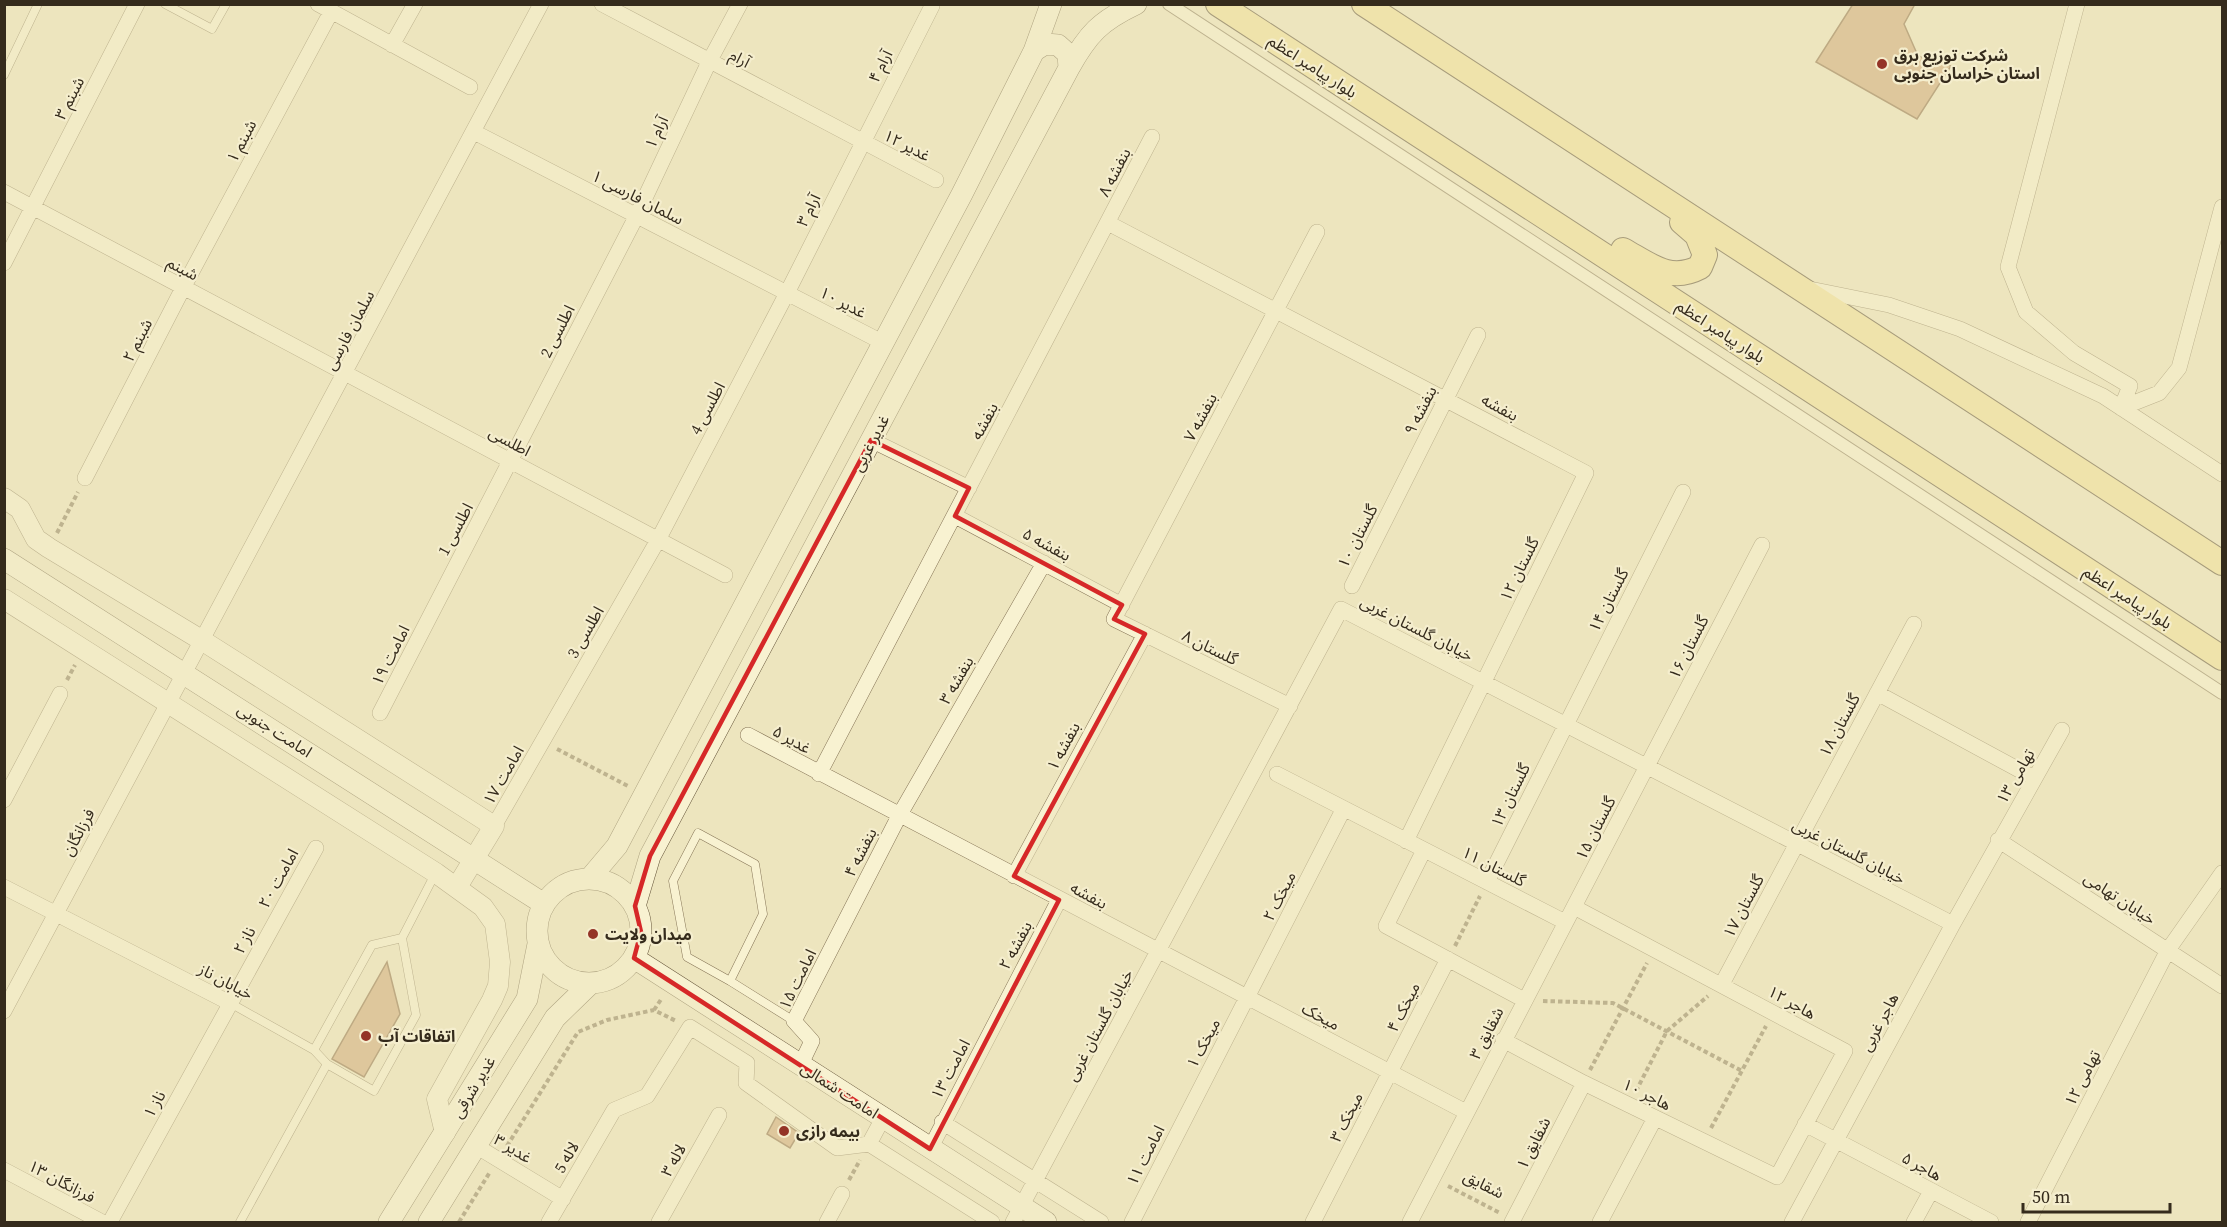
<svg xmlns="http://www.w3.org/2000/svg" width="2227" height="1227" font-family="'Source Serif 4','Noto Sans Arabic',serif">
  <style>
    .building { fill: #cca374; stroke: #85623d; stroke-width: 1.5 }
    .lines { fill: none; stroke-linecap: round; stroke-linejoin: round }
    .service-casing { stroke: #867557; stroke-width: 9 }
    .pedestrian-casing { stroke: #867557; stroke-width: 14 }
    .minor-casing { stroke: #867557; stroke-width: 16 }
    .tertiary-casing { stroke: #867557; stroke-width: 21 }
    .secondary-casing { stroke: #67563b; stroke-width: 22 }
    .primary-casing { stroke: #53432c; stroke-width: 26 }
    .path { stroke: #867557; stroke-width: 4; stroke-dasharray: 4.5 3; stroke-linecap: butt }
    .service { stroke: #f8f2d1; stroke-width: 8 }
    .pedestrian { stroke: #f8f2d1; stroke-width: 12 }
    .minor { stroke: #f8f2d1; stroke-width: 15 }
    .tertiary { stroke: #f8f2d1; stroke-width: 20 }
    .secondary { stroke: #f8f2d1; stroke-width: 21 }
    .primary { stroke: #f2e095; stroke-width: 24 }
    .marked { fill: none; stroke: #d62828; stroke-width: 4.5; stroke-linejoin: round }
    .poi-dot { fill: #943427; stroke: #f5eece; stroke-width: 2 }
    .labels { text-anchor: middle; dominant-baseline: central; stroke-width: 4.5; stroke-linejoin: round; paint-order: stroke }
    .poi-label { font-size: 16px; font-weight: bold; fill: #352b1c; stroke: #f5eece; text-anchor: start }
    .street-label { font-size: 16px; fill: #352b1c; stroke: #f5eece }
  </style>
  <rect width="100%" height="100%" fill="#ede5be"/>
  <path class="building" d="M 1853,4 L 1915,4 L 1904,24 L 1918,56 L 1951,66 L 1917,119 L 1816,62 Z
    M 387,962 L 400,1014 L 364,1077 L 332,1059 Z
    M 776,1117 L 799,1133 L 790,1148 L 767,1134 Z"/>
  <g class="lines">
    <defs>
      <path id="service" d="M 165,4 L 212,29 L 226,4
        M 4,75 L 38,4
        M 730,981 L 687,957 L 673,881 L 698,833 L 755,864 L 763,914 L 730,981 L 794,1021
        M 230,1003 L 314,1050 L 327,1064 L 374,1091 L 416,1015 L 402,938
        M 314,1050 L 372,945 L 402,938 L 435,874
        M 240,1222 L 327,1064"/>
      <path id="pedestrian" d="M 1169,4 L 2222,693"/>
      <path id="minor" d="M 318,4 L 470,87
        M 602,4 L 936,180
        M 2077,4 L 2008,267 L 2026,312 L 2074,353 L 2130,386 L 2121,408
        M 392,45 L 415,4
        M 474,132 L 882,342
        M 4,192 L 725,575
        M 1108,223 L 1586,473 L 1406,841
        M 4,263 L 137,4
        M 1810,289 L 1889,305 L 1960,329 L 2103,396 L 2222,474
        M 2121,408 L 2159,393 L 2179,368 L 2222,207
        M 871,440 L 969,488
        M 85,478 L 183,288 L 331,12
        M 955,516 L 1122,605
        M 1352,586 L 1478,335
        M 1877,693 L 2034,778
        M 1290,706 L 1114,619 L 1317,232
        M 380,713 L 636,217 L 709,62 L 740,4
        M 748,735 L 1466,1112
        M 819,774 L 1152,137
        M 1277,774 L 1565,922
        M 4,800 L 60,694
        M 494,826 L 658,540 L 787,293 L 932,6
        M 1998,840 L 2222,986
        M 1424,850 L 1386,926 L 1524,1000
        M 1014,876 L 1145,634
        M 1487,882 L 1683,492
        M 4,887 L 230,1003
        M 1722,984 L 1914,624
        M 4,1011 L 541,4
        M 1503,1040 L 1584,1083 L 1777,1177 L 1845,1051 L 1574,907
        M 801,1064 L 812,1041 L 794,1021 L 899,816 L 1044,563
        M 942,1122 L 1101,1222
        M 1805,1124 L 1991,1222
        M 869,1144 L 883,1118
        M 476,1146 L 563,1199
        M 930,1149 L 1059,900
        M 4,1170 L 102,1222
        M 110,1222 L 316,848
        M 549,1222 L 614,1110 L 647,1096 L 690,1027 L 747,1063 L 746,1083 L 837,1148 L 869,1144 L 992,1222
        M 659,1222 L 719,1115
        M 827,1222 L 842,1194
        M 1013,1222 L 1341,609 L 1953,924
        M 1132,1222 L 1343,810
        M 1313,1222 L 1448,959
        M 1410,1222 L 1762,545
        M 1512,1222 L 1584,1083
        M 1600,1222 L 1655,1118
        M 1792,1222 L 1953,924 L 2062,730
        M 1914,1222 L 1931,1191
        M 2028,1222 L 2168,950 L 2222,873"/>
      <path id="tertiary" d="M 4,498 L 20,509 L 36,539 L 49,548 L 203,641 L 494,826 L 457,887
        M 4,599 L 436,873 L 483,907 L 495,924 L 500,962 L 498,986 L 492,1000 L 437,1099 L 445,1133"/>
      <path id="secondary" d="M 1034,51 L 1045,44 L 1058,45 L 1068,54 L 1069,68
        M 4,559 L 544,904
        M 590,878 L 617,846 L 962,194 L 1034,51 L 1051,4
        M537 931a52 52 0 1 1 104 0a52 52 0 1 1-104 0Z
        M 635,906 L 650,856 L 1069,68 C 1088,34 1100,21 1136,4
        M 634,958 L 1046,1222
        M 389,1222 L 527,999 L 538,944
        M 429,1222 L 555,1018 L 591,983"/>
      <path id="primary" d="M 1218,4 L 2222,658
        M 1364,4 L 2222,563
        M 1623,250 C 1650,265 1670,283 1700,267 L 1705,255 L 1697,235 L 1682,222"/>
    </defs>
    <use href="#service" class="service-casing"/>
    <use href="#pedestrian" class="pedestrian-casing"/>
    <use href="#minor" class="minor-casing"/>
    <use href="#tertiary" class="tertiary-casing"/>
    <use href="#secondary" class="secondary-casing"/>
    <use href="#primary" class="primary-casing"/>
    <path class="path" d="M 57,533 L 78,492
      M 67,680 L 75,665
      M 557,749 L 628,786
      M 1455,946 L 1480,896
      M 1543,1001 L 1613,1003 L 1742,1071
      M 654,1010 L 662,998
      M 1590,1070 L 1647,963
      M 1636,1091 L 1667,1031 L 1708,996
      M 1711,1128 L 1766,1026
      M 507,1146 L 578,1032 L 607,1020 L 654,1010 L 676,1021
      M 849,1180 L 860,1160
      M 1448,1186 L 1500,1213
      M 459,1222 L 490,1172"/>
    <use href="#service" class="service"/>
    <use href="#pedestrian" class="pedestrian"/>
    <use href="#minor" class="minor"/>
    <use href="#tertiary" class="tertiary"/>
    <use href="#secondary" class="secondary"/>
    <use href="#primary" class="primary"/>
  </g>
  <path d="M0 0H2227V1227H0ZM 871,440 L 969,488 L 955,516 L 1122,605 L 1114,619 L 1145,634 L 1014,876 L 1059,900 L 930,1149 L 634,958 L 641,932 L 635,906 L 650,856 Z" fill="#ede5be" fill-opacity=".55" fill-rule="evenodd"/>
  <path class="marked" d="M 871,440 L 969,488 L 955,516 L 1122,605 L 1114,619 L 1145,634 L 1014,876 L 1059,900 L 930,1149 L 634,958 L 641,932 L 635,906 L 650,856 Z"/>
  <g class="poi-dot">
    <circle cx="1882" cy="64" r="6"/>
    <circle cx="593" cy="934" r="6"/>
    <circle cx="366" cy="1036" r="6"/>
    <circle cx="784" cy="1131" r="6"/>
  </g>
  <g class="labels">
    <g class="poi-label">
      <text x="1894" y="55">شرکت توزیع برق<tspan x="1894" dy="18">استان خراسان جنوبی</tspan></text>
      <text x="605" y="934">میدان ولایت</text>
      <text x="378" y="1036">اتفاقات آب</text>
      <text x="796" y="1131">بیمه رازی</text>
    </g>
    <g class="street-label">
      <text transform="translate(740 58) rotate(28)">آرام</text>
      <text transform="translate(880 66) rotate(-63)">آرام ۴</text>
      <text transform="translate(1313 66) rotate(33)">بلوار پیامبر اعظم</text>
      <text transform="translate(69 98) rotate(-63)">شبنم ۳</text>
      <text transform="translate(656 132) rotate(-65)">آرام ۱</text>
      <text transform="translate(241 141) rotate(-62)">شبنم ۱</text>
      <text transform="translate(907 145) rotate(27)">غدیر ۱۲</text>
      <text transform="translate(1114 172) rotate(-63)">بنفشه ۸</text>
      <text transform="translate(638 197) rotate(27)">سلمان فارسی ۱</text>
      <text transform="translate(808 210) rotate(-64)">آرام ۳</text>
      <text transform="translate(183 268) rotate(28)">شبنم</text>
      <text transform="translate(843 302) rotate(27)">غدیر ۱۰</text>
      <text transform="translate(349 330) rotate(-62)">سلمان فارسی</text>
      <text transform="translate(557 331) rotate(-63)">اطلسی 2</text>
      <text transform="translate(1721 331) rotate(33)">بلوار پیامبر اعظم</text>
      <text transform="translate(137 340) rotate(-63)">شبنم ۲</text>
      <text transform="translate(1500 407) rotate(28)">بنفشه</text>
      <text transform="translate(707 408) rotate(-62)">اطلسی 4</text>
      <text transform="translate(1420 410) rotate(-63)">بنفشه ۹</text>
      <text transform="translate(1200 417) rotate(-62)">بنفشه ۷</text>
      <text transform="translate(984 421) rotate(-62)">بنفشه</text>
      <text transform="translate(510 441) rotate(28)">اطلسی</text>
      <text transform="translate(870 443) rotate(-62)">غدیر غربی</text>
      <text transform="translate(455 529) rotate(-62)">اطلسی 1</text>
      <text transform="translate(1357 536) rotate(-63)">گلستان ۱۰</text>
      <text transform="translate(1047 544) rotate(28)">بنفشه ۵</text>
      <text transform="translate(1519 569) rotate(-64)">گلستان ۱۲</text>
      <text transform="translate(2128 597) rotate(33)">بلوار پیامبر اعظم</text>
      <text transform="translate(1608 600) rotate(-63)">گلستان ۱۴</text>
      <text transform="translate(1417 628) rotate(27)">خیابان گلستان غربی</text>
      <text transform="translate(585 632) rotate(-60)">اطلسی 3</text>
      <text transform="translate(1210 647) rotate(26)">گلستان ۸</text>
      <text transform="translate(1688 647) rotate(-63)">گلستان ۱۶</text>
      <text transform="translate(390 655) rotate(-63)">امامت ۱۹</text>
      <text transform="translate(956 680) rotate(-60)">بنفشه ۳</text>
      <text transform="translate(1839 725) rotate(-62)">گلستان ۱۸</text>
      <text transform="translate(275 730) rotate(33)">امامت جنوبی</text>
      <text transform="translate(792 739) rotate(29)">غدیر ۵</text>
      <text transform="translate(1063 746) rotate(-62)">بنفشه ۱</text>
      <text transform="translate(503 775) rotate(-60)">امامت ۱۷</text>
      <text transform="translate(2015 776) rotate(-60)">تهامی ۱۳</text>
      <text transform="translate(1510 795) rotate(-64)">گلستان ۱۳</text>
      <text transform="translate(1595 828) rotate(-63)">گلستان ۱۵</text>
      <text transform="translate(78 832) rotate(-62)">فرزانگان</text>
      <text transform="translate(1849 851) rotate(27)">خیابان گلستان غربی</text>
      <text transform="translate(860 852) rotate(-63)">بنفشه ۴</text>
      <text transform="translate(1494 866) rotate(27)">گلستان ۱۱</text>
      <text transform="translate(278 878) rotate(-61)">امامت ۲۰</text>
      <text transform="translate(1089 895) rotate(28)">بنفشه</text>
      <text transform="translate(1279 896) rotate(-63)">میخک ۲</text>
      <text transform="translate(2120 898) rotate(33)">خیابان تهامی</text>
      <text transform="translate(1743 906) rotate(-62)">گلستان ۱۷</text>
      <text transform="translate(244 940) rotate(-61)">ناز ۲</text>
      <text transform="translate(1015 945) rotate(-62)">بنفشه ۲</text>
      <text transform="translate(797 979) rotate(-64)">امامت ۱۵</text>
      <text transform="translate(226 981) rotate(28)">خیابان ناز</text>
      <text transform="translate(1792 1002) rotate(29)">هاجر ۱۲</text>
      <text transform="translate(1403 1007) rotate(-63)">میخک ۴</text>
      <text transform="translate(1321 1016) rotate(28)">میخک</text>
      <text transform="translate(1879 1022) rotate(-62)">هاجر غربی</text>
      <text transform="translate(1099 1025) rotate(-62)">خیابان گلستان غربی</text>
      <text transform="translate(1486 1033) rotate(-63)">شقایق ۳</text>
      <text transform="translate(1203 1043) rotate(-62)">میخک ۱</text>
      <text transform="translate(950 1069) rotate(-62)">امامت ۱۳</text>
      <text transform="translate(2082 1078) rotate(-63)">تهامی ۱۲</text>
      <text transform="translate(473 1087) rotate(-59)">غدیر شرقی</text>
      <text transform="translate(840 1090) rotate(33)">امامت شمالی</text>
      <text transform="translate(1647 1094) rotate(26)">هاجر ۱۰</text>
      <text transform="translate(154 1104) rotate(-61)">ناز ۱</text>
      <text transform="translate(1346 1117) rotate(-63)">میخک ۳</text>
      <text transform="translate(1533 1143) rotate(-63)">شقایق ۱</text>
      <text transform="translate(513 1148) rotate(31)">غدیر ۳</text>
      <text transform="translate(1145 1155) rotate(-63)">امامت ۱۱</text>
      <text transform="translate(566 1157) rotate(-60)">لاله 5</text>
      <text transform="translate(673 1160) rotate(-61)">لاله ۳</text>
      <text transform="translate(1922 1166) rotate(28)">هاجر ۵</text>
      <text transform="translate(62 1181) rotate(28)">فرزانگان ۱۳</text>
      <text transform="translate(1484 1184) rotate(27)">شقایق</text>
    </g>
  </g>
  <rect width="2227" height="1227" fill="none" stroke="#352b1c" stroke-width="12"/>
  <path d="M2023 1203v9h147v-9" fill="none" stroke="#352b1c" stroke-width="3"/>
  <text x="2032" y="1203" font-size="18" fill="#352b1c" stroke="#f5eece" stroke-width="4.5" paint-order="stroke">50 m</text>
</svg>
